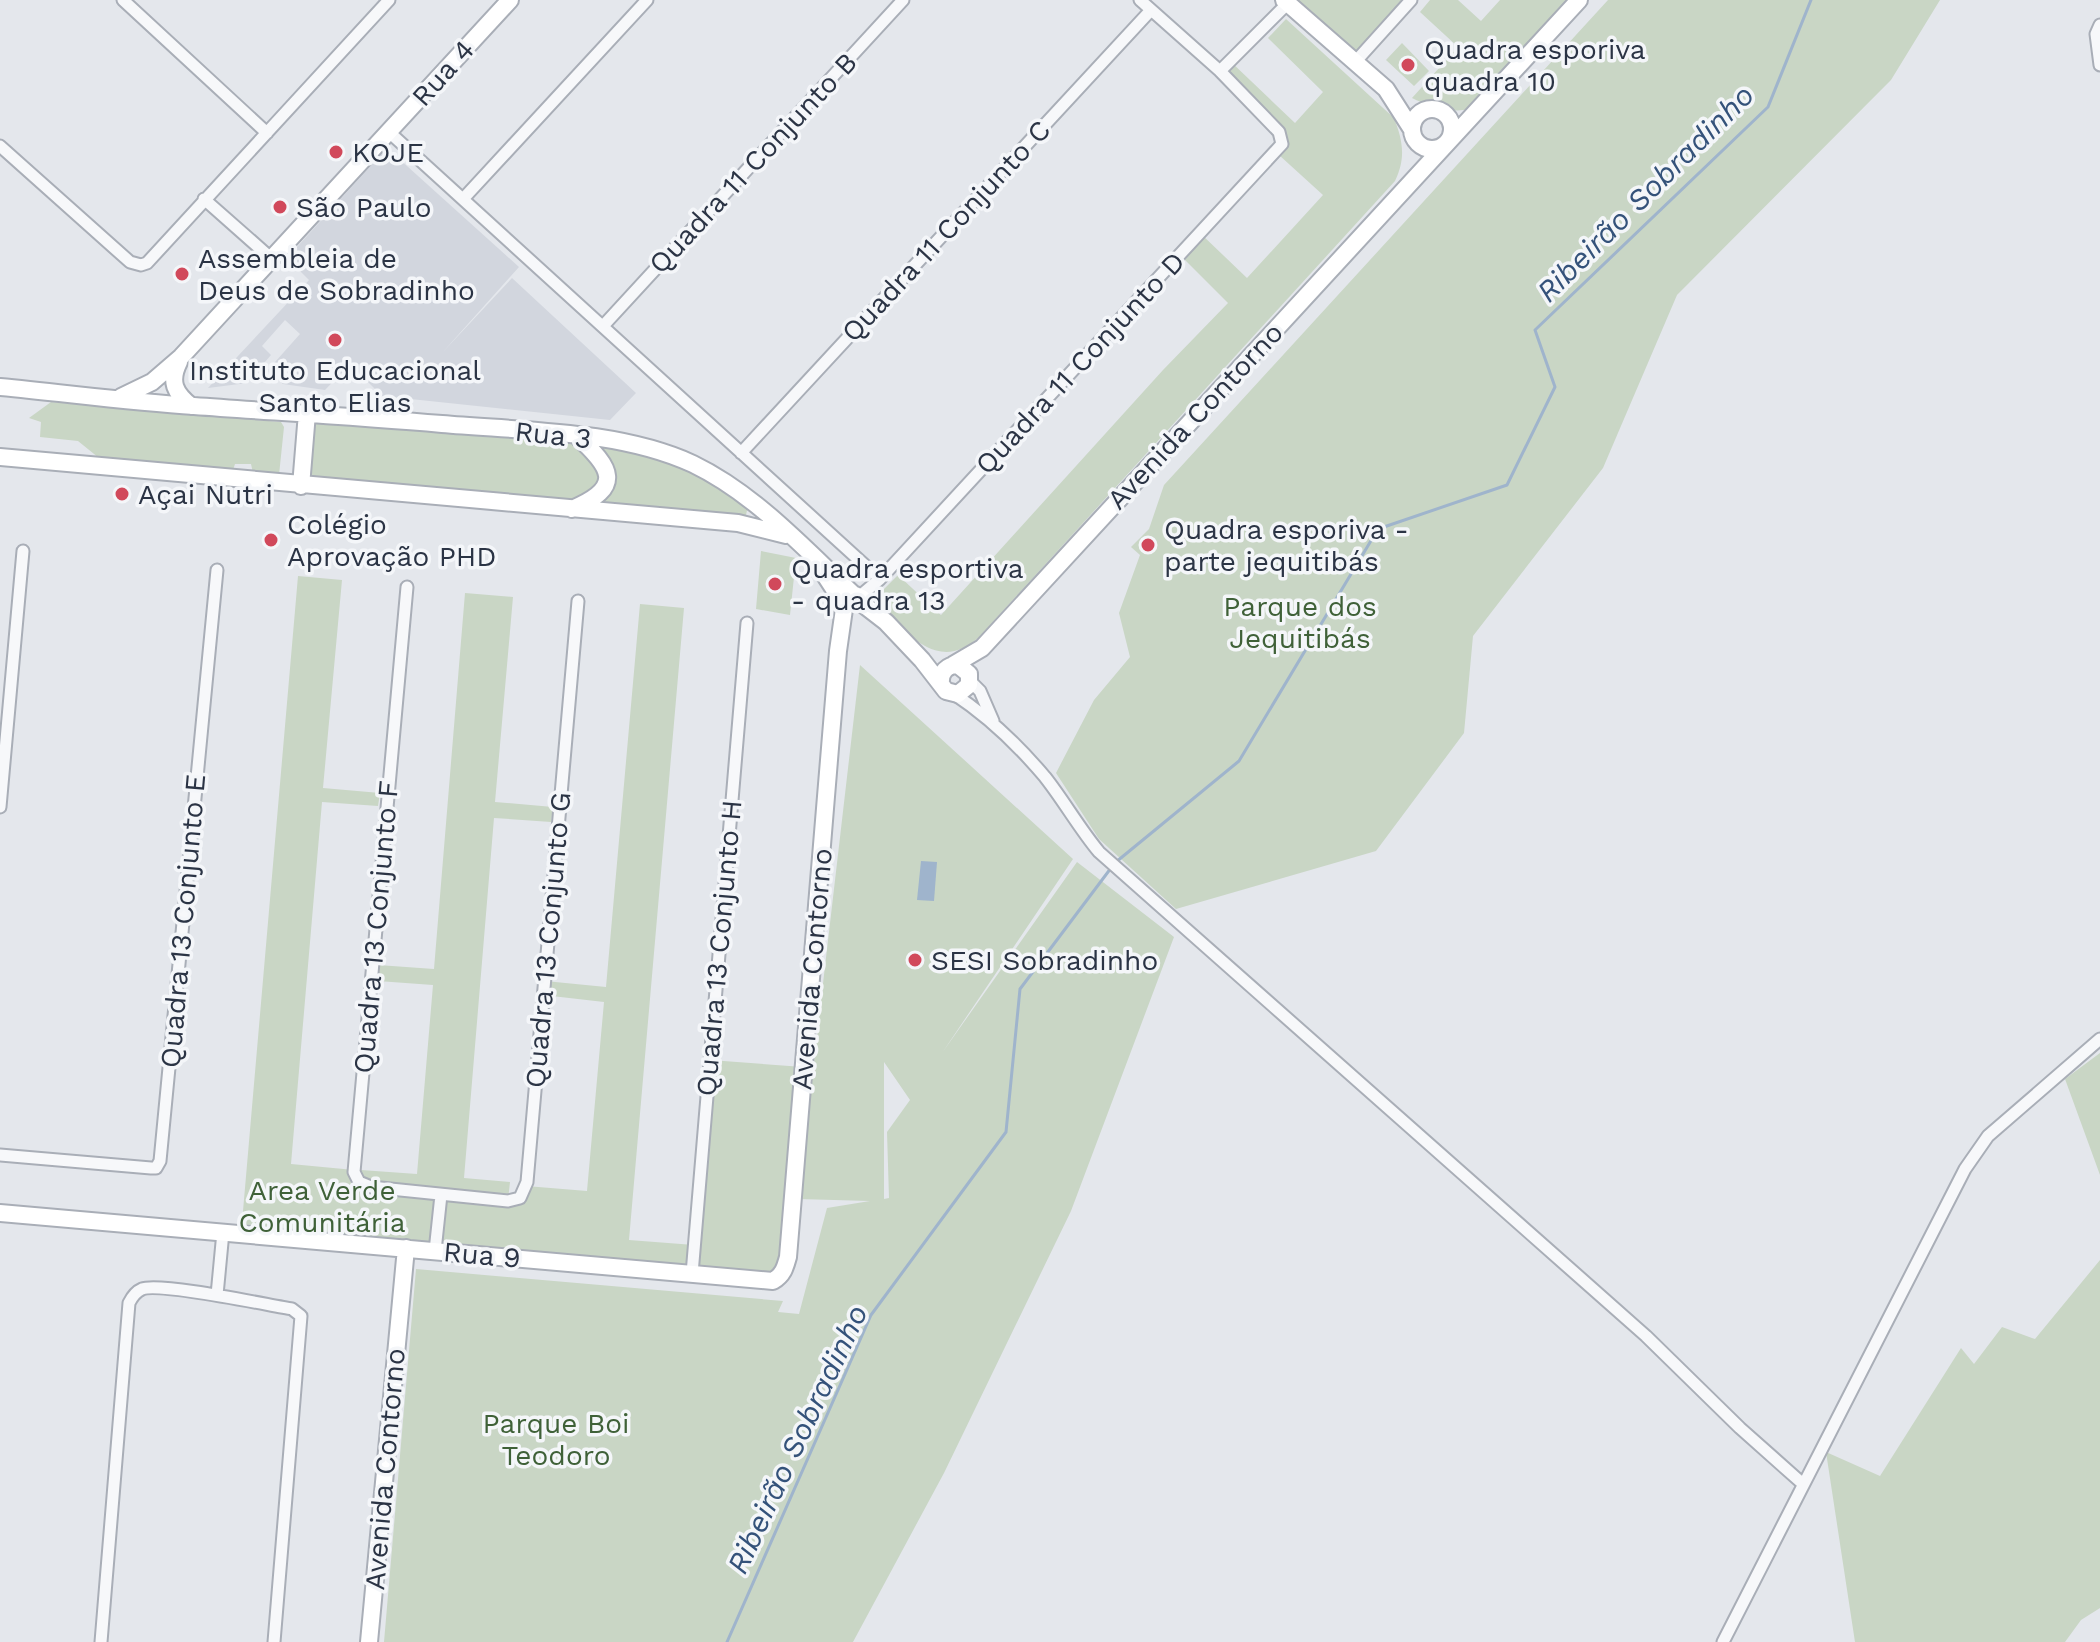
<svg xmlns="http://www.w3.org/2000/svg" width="2100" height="1642" font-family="'Work Sans',sans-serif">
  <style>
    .built { fill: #d2d6de }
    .green { fill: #c9d6c5; fill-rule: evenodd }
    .water { fill: #9fb4cc }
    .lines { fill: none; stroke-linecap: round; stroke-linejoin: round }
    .stream { stroke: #9fb4cc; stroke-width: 3 }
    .street-casing { stroke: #a9aeb7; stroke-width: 15 }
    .secondary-casing { stroke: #a9aeb7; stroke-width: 20 }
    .street { stroke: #f7f8fa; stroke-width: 11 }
    .secondary { stroke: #fff; stroke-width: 16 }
    .poi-dot { fill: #d1495b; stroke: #f4f6f9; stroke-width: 3 }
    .labels { text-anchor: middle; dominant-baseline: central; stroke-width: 7; stroke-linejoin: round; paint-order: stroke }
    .poi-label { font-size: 28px; fill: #2b3445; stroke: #f4f6f9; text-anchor: start }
    .street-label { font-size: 28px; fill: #2b3445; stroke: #f4f6f9 }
    .park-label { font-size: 28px; fill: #3f6138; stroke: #f4f6f9 }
    .water-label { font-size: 30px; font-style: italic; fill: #34527a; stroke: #f4f6f9 }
  </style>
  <rect width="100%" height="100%" fill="#e4e7ec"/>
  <path class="built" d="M 387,148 L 519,267 L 442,353 L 512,278 L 636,393 L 610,420 L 382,396 L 350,364 L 325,390 L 283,384 L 267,371 L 300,334 L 285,320 L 262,346 L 271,355 L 247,383 L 208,388 L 309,280 L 287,258 Z"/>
  <path class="green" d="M 1297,0 L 1405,0 L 1358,54 Z
    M 1430,0 L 1458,0 L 1481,21 L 1500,0 L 1574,0 L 1468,109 C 1453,114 1426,105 1412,98 L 1458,47 L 1420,12 Z
    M 1608,0 L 1940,0 L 1891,80 L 1677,295 L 1603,468 L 1473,636 L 1464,733 L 1376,851 L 1176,909 L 1099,839 L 1056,773 L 1094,700 L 1130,657 L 1119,613 L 1140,555 L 1131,547 L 1149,529 L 1164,485 Z
    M 1286,19 L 1394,118 C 1403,141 1406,158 1395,181 L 980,636 C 937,677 904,629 873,600 L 898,575 L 941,615 L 1163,370 L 1228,303 L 1180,255 L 1200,233 L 1247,278 L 1323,195 L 1279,155 L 1283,140 L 1220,71 L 1230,61 L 1295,123 L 1323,92 L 1268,38 Z
    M 1402,43 L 1429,71 L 1414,86 L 1386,60 Z
    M 51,402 L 281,422 L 284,427 L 279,475 L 253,473 L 251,464 L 235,464 L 233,470 L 99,458 L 78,441 L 40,437 L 41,422 L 29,418 Z
    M 307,413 L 577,436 L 692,464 L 748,506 L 746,515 L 738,523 L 301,486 Z
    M 761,551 L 796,558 L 790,615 L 756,609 Z
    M 298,576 L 342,580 L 323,788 L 380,793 L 378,806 L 322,802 L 291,1164 L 354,1170 L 359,1181 L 361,1170 L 417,1174 L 433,985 L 378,981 L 378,965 L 434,969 L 465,593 L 513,597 L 495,802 L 553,807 L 551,822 L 494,818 L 464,1178 L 510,1182 L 508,1200 L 526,1186 L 587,1191 L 604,1002 L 543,995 L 545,981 L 606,987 L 640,604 L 684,608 L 629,1240 L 694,1245 L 710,1060 L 803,1067 L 780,1277 L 241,1234 Z
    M 860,665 L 1073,859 L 942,1053 L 1077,862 L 1174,937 L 1071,1211 L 944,1473 L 853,1642 L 384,1642 L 416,1269 L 783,1301 L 778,1312 L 799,1314 L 827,1208 L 870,1201 L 798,1199 ZM 884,1062 L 910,1100 L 887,1132 L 889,1198 L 884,1199 Z
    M 2100,1053 L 2100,1175 L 2065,1079 Z
    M 2100,1260 L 2100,1608 L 2081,1620 L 2065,1642 L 1855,1642 L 1826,1452 L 1880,1476 L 1961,1348 L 1974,1364 L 2002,1327 L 2035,1339 Z"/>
  <path class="water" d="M 921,861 L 937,862 L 934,901 L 917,900 Z"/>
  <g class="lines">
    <path class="stream" d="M 1116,862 L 1239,761 L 1378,529 L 1507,485 L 1555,387 L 1535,330 L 1768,107 L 1811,0
      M 727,1642 L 871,1315 L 1006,1132 L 1020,989 L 1111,868"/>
    <defs>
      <path id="street" d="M 123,0 L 267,133
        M 2100,25 L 2096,34 L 2100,65
        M 1356,61 L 1411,0
        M 1220,71 L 1288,3
        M 389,132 L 880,579
        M 0,146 L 130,262 L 141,265 L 147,263 L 389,0
        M 204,199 L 272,259
        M 463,199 L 647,0
        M 603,326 L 903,0
        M 741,453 L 1151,10
        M 407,587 L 354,1172 L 359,1182 L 371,1187 L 508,1201 L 520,1198 L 527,1182 L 578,601
        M 860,596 L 880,579 L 1282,144 L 1279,132 L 1220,71 L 1140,0
        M 970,681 L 980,691 L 993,721
        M 954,694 C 989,717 1018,745 1045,777 C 1064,801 1079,828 1099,852 L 1646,1336 L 1740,1428 L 1803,1484
        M 0,807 L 23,551
        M 0,1155 L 151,1168 L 156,1168 L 160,1161 L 217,570
        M 435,1251 L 441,1195
        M 692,1274 L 747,623
        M 217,1295 L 223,1232
        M 101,1642 L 129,1303 C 132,1297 135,1292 142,1289 C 160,1282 267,1305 292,1309 L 301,1316 L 274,1642
        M 1723,1642 L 1965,1169 L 1988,1136 L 2100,1039"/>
      <path id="secondary" d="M 1284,0 L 1386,89 L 1411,128
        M1412 129a20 20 0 1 1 40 0a20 20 0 1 1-40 0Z
        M 179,362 C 169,382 175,393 191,406
        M 0,387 C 64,393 129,402 194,406 C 277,412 359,417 442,424 C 522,431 620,430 693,464 C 755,494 804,548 853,594 L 862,598 L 864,605 L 886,622 L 922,660 L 946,691 L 958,694 L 969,685 L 969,674 L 958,665 C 947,665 940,672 941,683
        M 121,397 L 152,382 L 181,357 L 510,0
        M 0,457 L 738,523 L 786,535
        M 301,486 L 307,413
        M 572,509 C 624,487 612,468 577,436
        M 953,665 L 982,648 L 1579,0
        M 0,1213 L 773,1281 C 783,1275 785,1268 788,1257 L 838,651 L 844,609 L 843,603 L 813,557
        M 369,1642 L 406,1248"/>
    </defs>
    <use href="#street" class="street-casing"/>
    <use href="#secondary" class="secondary-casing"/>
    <use href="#street" class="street"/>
    <use href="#secondary" class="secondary"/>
  </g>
  <g class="poi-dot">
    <circle cx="1408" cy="65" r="8"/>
    <circle cx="336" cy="152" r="8"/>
    <circle cx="280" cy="207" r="8"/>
    <circle cx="182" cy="274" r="8"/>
    <circle cx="335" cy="340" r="8"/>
    <circle cx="122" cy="494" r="8"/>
    <circle cx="271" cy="540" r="8"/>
    <circle cx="1148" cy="545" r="8"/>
    <circle cx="775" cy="584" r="8"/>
    <circle cx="915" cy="960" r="8"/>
  </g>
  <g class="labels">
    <g class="poi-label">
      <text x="1424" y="49">Quadra esporiva<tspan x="1424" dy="32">quadra 10</tspan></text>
      <text x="352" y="152">KOJE</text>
      <text x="296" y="207">São Paulo</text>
      <text x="198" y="258">Assembleia de<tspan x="198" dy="32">Deus de Sobradinho</tspan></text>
      <text x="335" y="370" text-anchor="middle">Instituto Educacional<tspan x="335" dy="32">Santo Elias</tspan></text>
      <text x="138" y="494">Açai Nutri</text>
      <text x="287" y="524">Colégio<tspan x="287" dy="32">Aprovação PHD</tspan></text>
      <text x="1164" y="529">Quadra esporiva -<tspan x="1164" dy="32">parte jequitibás</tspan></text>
      <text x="791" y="568">Quadra esportiva<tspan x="791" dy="32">- quadra 13</tspan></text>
      <text x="931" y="960">SESI Sobradinho</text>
    </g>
    <g class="street-label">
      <text transform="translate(443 73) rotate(-48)">Rua 4</text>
      <text transform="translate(753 163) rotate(-47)">Quadra 11 Conjunto B</text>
      <text transform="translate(946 231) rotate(-47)">Quadra 11 Conjunto C</text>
      <text transform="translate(1080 363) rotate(-47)">Quadra 11 Conjunto D</text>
      <text transform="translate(1195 416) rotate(-47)">Avenida Contorno</text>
      <text transform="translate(553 435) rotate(6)">Rua 3</text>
      <text transform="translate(183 921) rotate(-85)">Quadra 13 Conjunto E</text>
      <text transform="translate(376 927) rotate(-85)">Quadra 13 Conjunto F</text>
      <text transform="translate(548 940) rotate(-85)">Quadra 13 Conjunto G</text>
      <text transform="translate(719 948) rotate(-85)">Quadra 13 Conjunto H</text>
      <text transform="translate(812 969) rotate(-85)">Avenida Contorno</text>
      <text transform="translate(482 1255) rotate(5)">Rua 9</text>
      <text transform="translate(385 1469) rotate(-85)">Avenida Contorno</text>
    </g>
    <g class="park-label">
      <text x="1300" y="606">Parque dos<tspan x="1300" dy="32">Jequitibás</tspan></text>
      <text x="322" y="1190">Area Verde<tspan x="322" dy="32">Comunitária</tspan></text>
      <text x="556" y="1423">Parque Boi<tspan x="556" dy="32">Teodoro</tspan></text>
    </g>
    <g class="water-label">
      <text transform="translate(1645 193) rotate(-45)">Ribeirão Sobradinho</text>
      <text transform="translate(797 1439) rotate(-65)">Ribeirão Sobradinho</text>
    </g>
  </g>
</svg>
